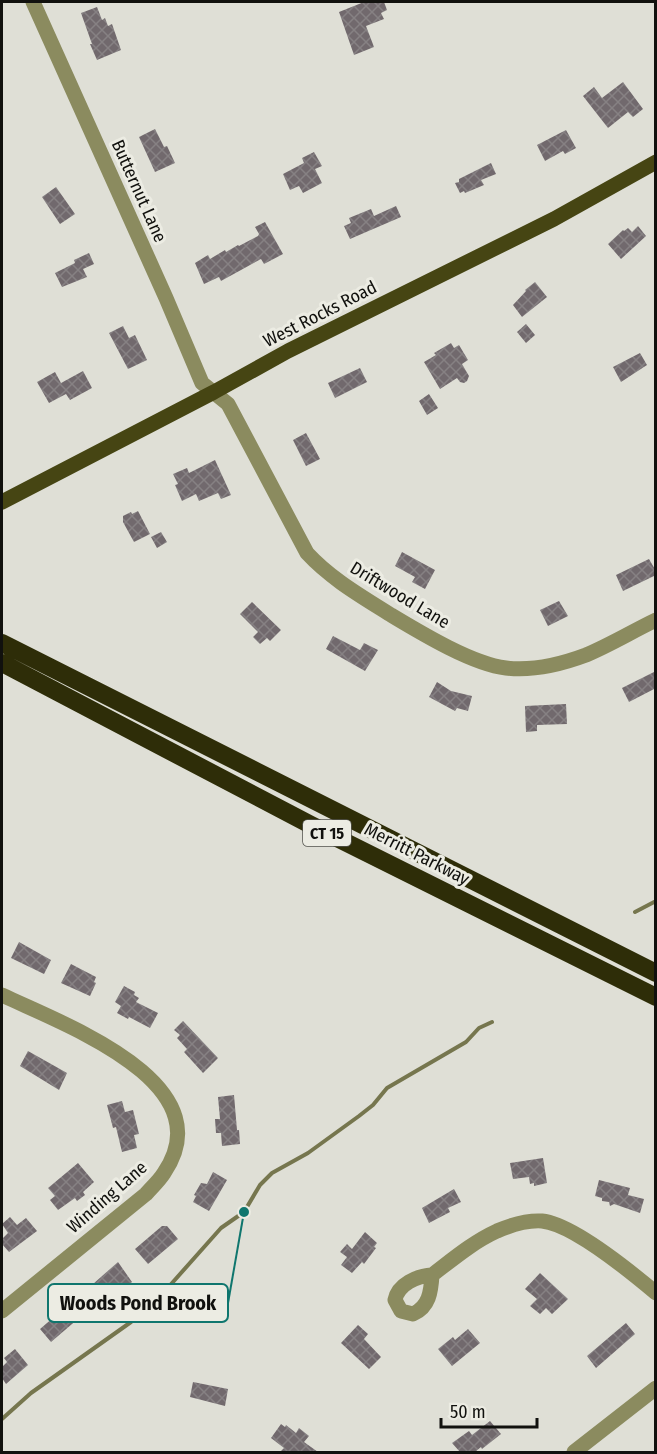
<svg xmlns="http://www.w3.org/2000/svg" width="657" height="1454" font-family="'Fira Sans Condensed',sans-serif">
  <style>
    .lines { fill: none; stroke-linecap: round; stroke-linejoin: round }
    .stream { stroke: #76764e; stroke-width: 4 }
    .building { fill: url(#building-cross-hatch) }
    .minor { stroke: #8b8b5f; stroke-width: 15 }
    .major { stroke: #464513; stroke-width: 15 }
    .highway { stroke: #2e2d08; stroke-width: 18 }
    .labels { text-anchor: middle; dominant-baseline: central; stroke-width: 6; stroke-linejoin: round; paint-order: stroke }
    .shield { fill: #ecece3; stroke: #53534e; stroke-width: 1.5 }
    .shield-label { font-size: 16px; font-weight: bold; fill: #11110e }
    .street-label { font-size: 18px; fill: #11110e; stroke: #ecece3 }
    .leader { fill: none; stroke: #0f766e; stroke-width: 2 }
    .callout-dot { fill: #0f766e; stroke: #ecece3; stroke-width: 2 }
    .callout { fill: #ecece3; stroke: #0f766e; stroke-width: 2 }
    .callout-label { font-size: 20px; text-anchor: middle; font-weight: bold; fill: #11110e }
  </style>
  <defs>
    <pattern id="building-cross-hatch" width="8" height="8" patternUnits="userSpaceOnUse" patternTransform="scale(1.5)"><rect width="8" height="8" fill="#71696d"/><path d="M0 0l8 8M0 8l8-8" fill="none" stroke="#868183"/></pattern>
  </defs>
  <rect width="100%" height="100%" fill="#dfdfd6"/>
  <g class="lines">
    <path class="stream" d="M 635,912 L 656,901
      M 2,1419 L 31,1393 L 131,1322 L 157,1300 L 221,1228 L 244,1212 L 260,1185 L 272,1173 L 308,1153 L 359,1116 L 373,1105 L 387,1088 L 466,1042 L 479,1028 L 492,1022"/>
  </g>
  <path class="building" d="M 364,2 L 384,2 L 387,10 L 381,13 L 384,19 L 366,26 L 374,47 L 354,55 L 339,12 Z
    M 97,7 L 102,20 L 105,18 L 108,26 L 112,24 L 121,50 L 97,60 L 90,44 L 92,44 L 81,13 Z
    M 623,82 L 643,109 L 633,117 L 628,112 L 608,128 L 583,96 L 594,87 L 602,98 Z
    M 155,129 L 164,147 L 167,146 L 175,163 L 155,172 L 139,137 Z
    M 566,130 L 576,148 L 565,154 L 563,151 L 545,161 L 537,145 Z
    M 314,152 L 322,166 L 315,169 L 322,183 L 303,193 L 299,186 L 290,190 L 283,174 L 304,163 L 302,158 Z
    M 491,163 L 496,174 L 481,180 L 484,185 L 465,193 L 464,191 L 460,193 L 455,183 L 459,182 L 459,179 Z
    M 56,187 L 75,214 L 60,224 L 42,197 Z
    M 396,206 L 401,217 L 350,239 L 344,226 L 351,223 L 349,218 L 371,209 L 374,216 Z
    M 265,222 L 283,254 L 264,264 L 261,259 L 221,281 L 219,277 L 204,284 L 195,263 L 208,255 L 210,259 L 225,250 L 226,252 L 238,245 L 239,246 L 258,236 L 259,234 L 255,227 Z
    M 638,226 L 646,236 L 621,259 L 608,244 L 623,230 L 624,231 L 628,228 L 632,232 Z
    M 89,253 L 94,264 L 83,269 L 87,277 L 62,287 L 55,273 L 75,263 L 74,260 Z
    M 535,282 L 547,297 L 522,317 L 513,305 L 526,291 L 525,290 Z
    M 526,324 L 535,335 L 526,343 L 517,332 Z
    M 123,326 L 129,338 L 135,335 L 147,360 L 128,369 L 109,333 Z
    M 451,343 L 454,348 L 459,345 L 468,360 L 462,364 L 469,376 L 467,381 L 464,383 L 460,382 L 457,378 L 440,389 L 424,362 L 436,355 L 434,353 Z
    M 640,353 L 647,365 L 621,382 L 613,367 Z
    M 360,368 L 367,382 L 335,398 L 328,383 Z
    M 83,371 L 92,388 L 70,400 L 66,394 L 49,403 L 37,382 L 55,372 L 61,383 Z
    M 429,394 L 438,408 L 427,415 L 419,401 Z
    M 306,433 L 320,459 L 306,466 L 293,440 Z
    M 215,460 L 231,495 L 221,499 L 218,493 L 199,501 L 196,494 L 182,501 L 175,485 L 178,484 L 173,474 L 187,468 L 189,473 Z
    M 138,511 L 150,534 L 134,542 L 123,522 L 123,516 L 131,512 L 132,514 Z
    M 161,532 L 167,542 L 157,548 L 151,537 Z
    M 402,552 L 435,570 L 425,589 L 412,582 L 415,577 L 395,566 Z
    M 649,559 L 656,571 L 656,575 L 623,591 L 616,575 Z
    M 559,601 L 568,616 L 548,626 L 540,610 Z
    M 252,602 L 281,630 L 270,641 L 267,638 L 260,644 L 253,637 L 258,632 L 240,614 Z
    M 333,636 L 360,650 L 364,643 L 378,650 L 365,671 L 326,649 Z
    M 656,671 L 656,688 L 629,702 L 622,688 Z
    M 437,682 L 451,691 L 472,696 L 468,711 L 457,708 L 455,711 L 429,697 Z
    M 566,704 L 567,724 L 537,725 L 537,731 L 526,732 L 525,706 Z
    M 19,942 L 51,960 L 44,974 L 11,958 Z
    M 71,964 L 96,977 L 94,982 L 96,983 L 90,996 L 61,983 Z
    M 124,986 L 135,992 L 134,995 L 139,998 L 136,1002 L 158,1013 L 150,1028 L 129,1017 L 128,1019 L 117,1013 L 121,1006 L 115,1002 Z
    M 183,1021 L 218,1058 L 203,1073 L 184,1052 L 187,1049 L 177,1038 L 180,1035 L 174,1030 Z
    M 28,1051 L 67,1073 L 59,1090 L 20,1066 Z
    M 234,1095 L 237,1130 L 239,1130 L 240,1144 L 222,1146 L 221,1133 L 216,1133 L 215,1119 L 220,1119 L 218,1097 Z
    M 122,1101 L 125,1112 L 133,1110 L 139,1134 L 134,1135 L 137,1148 L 122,1152 L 116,1127 L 113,1128 L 107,1105 Z
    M 543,1158 L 547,1183 L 534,1186 L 534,1183 L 530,1184 L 529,1177 L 513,1179 L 510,1163 Z
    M 78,1163 L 94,1182 L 83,1192 L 85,1195 L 77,1201 L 75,1198 L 58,1210 L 50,1200 L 55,1196 L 48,1188 Z
    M 213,1172 L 227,1180 L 209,1211 L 193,1202 L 196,1196 L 194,1195 L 201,1183 L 207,1184 Z
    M 599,1180 L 630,1188 L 628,1195 L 644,1199 L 640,1213 L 614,1204 L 610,1206 L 609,1202 L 602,1201 L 602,1198 L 595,1196 Z
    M 454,1189 L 461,1202 L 448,1208 L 450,1212 L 429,1223 L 422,1208 Z
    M 10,1217 L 17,1225 L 26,1218 L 37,1231 L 9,1252 L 2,1244 L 2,1239 L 8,1233 L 2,1224 Z
    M 162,1226 L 167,1226 L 178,1239 L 148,1264 L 135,1249 Z
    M 365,1232 L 377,1243 L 374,1247 L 376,1248 L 364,1264 L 362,1262 L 352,1273 L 341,1265 L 347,1257 L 340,1252 L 347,1244 L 352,1249 Z
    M 118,1262 L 132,1282 L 109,1302 L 93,1284 Z
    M 540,1273 L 568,1299 L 552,1314 L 546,1308 L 540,1314 L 530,1306 L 537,1299 L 525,1289 Z
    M 75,1299 L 86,1312 L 51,1342 L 40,1329 Z
    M 626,1323 L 635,1334 L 596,1368 L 587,1356 Z
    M 358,1325 L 368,1334 L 364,1339 L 381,1357 L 369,1369 L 341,1343 Z
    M 468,1329 L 480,1343 L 452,1366 L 438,1349 L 453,1337 L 455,1340 Z
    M 15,1349 L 28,1365 L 6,1384 L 2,1378 L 2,1367 L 7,1362 L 4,1358 Z
    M 193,1382 L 228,1389 L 225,1406 L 190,1397 Z
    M 490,1421 L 501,1434 L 482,1449 L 481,1447 L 475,1452 L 460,1452 L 452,1443 L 469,1431 L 472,1435 Z
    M 281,1424 L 285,1427 L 286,1425 L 296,1433 L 299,1428 L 309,1436 L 304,1442 L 318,1452 L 280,1452 L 284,1448 L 271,1438 Z"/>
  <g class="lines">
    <path class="minor" d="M 33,2 L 166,298 L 202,383 L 228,404 L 307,553 C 331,579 361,596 391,615 C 421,633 472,664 506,668 C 532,671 562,664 586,655 C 610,645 633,631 656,620
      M 2,995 C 60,1023 226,1082 164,1173 C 159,1181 152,1187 146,1194 L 2,1311
      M 432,1275 C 431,1292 429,1307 413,1314 L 401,1311 L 395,1300 C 398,1284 417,1276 432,1275 C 453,1259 473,1242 497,1231 C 511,1225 527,1220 542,1221 C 573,1224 631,1272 656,1293
      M 574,1452 L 656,1388"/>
    <path class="major" d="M 2,502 L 214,392 L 288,351 L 554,219 L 656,162"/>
    <path class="highway" d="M 2,643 L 656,973
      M 2,663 L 311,825 L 656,997"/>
  </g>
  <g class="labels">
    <rect class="shield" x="303" y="820" width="48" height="26" rx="4.5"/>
    <g class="shield-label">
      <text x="327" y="833">CT 15</text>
    </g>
    <g class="street-label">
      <text transform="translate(139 191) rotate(66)">Butternut Lane</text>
      <text transform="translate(320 314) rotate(-27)">West Rocks Road</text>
      <text transform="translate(400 595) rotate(31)">Driftwood Lane</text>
      <text transform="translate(417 854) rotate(27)">Merritt Parkway</text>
      <text transform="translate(107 1197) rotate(-41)">Winding Lane</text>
    </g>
  </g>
  <path class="leader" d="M244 1212L228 1303"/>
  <circle class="callout-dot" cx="244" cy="1212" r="6"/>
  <rect class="callout" x="48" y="1284" width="180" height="38" rx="6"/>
  <g class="callout-label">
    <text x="138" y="1310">Woods Pond Brook</text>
  </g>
  <rect width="657" height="1454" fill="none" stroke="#11110e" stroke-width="6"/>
  <path d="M441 1418v9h96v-9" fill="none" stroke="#11110e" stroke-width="3"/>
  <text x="450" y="1418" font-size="18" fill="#11110e" stroke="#ecece3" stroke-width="4.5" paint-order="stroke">50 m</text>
</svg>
